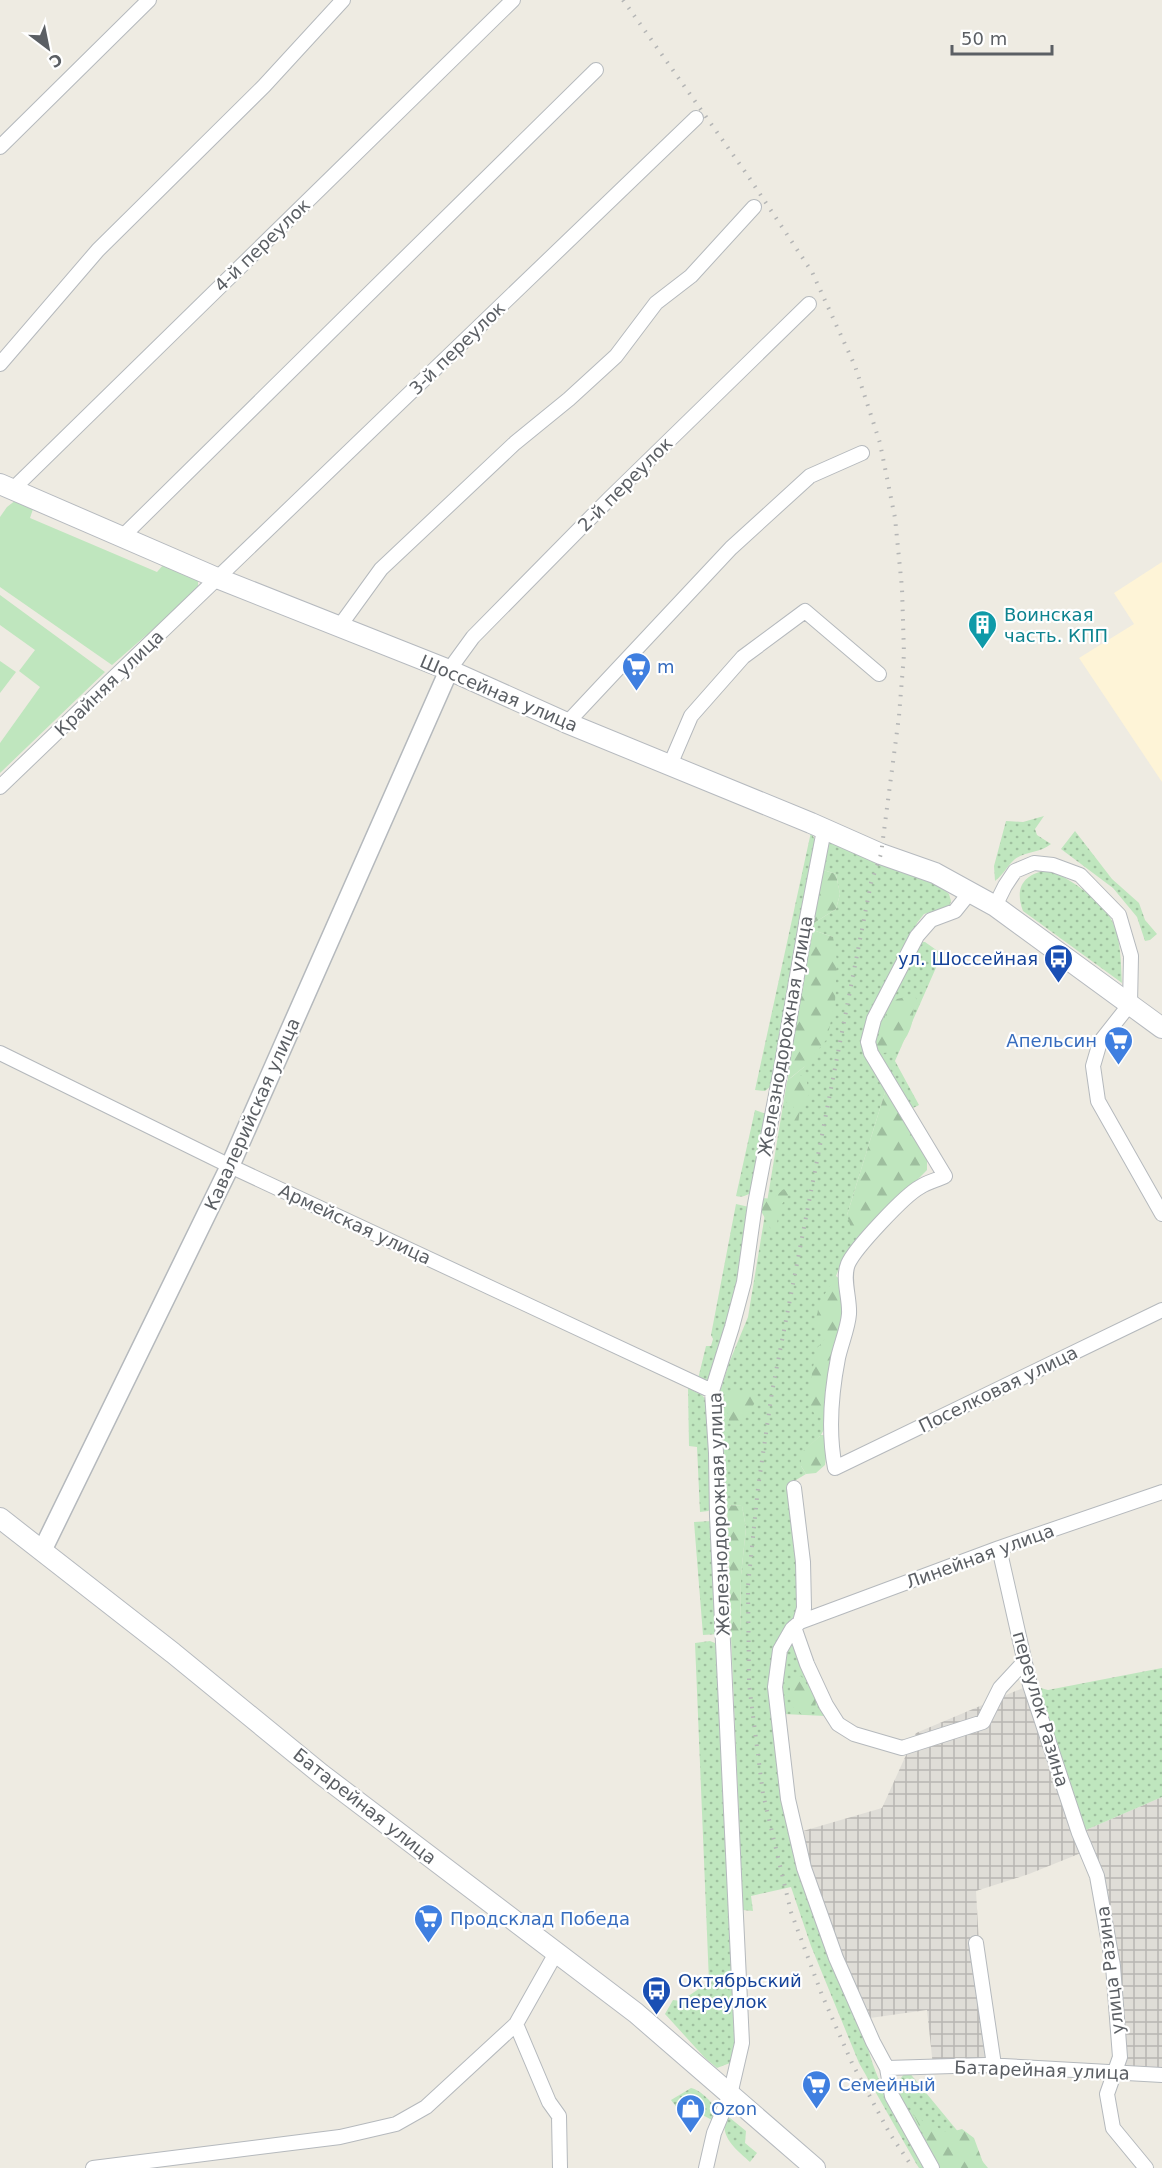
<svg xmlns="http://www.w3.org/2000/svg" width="1162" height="2168" font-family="'DejaVu Sans',sans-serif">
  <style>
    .commercial { fill: #fef4d7 }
    .industrial { fill: url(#industrial-grid) }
    .grass { fill: url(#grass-dots) }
    .forest { fill: url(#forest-firs) }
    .park { fill: #bfe6be }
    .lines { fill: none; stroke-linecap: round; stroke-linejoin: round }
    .minor-casing { stroke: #b5b9bd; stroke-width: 16 }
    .tertiary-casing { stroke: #b5b9bd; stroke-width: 21 }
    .secondary-casing { stroke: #b6babf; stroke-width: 22 }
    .minor { stroke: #fff; stroke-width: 14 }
    .tertiary { stroke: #fff; stroke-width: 18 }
    .secondary { stroke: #fff; stroke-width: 20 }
    .rail { stroke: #b4b5b5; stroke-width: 4; stroke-dasharray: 1.5 8; stroke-linecap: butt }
    .labels { text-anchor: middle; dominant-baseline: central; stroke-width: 4.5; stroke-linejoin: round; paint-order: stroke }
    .street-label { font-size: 18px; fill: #5b5f64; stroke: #fff }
    .culture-label { font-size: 18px; fill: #0d838f; stroke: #fff; text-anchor: start }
    .shop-label { font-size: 18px; fill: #366cbe; stroke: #fff; text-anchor: start }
    .transit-label { font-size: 18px; fill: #164399; stroke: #fff; text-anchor: end }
  </style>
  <defs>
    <pattern id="industrial-grid" width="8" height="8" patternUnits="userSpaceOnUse" patternTransform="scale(1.5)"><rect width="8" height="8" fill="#dfddd7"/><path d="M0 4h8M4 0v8" fill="none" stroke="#b8b6b2"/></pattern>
    <pattern id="grass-dots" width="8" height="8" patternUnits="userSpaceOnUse" patternTransform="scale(1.5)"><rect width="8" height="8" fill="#bfe6be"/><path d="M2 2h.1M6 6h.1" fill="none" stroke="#9ebe9e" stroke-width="1.8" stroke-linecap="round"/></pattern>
    <pattern id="forest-firs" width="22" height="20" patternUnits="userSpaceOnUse" patternTransform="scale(1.5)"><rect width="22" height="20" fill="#bfe6be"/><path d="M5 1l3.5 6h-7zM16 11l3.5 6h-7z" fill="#9ebe9e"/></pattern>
  </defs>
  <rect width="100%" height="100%" fill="#eeebe2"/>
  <path class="commercial" d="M 1162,562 L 1162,782 L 1079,658 L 1134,624 L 1114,593 Z"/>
  <path class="industrial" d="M 1030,1685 L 1079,1833 L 1162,1797 L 1162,2075 L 1114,2073 L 1113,1966 L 1086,1851 L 1029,1874 L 976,1891 L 986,2065 L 933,2066 L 927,2010 L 863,2019 L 796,1833 L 882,1808 L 916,1733 Z"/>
  <path class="grass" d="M 1044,816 L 1035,829 L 1037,835 L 1051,844 C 1040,853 1026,851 1015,859 C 1007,866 1003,875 995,881 L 994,866 L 1006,821 L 1023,822 Z
    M 1075,831 L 1112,879 L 1139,903 L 1145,920 L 1157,934 L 1150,940 L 1145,941 L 1137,917 L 1113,888 L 1061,849 Z
    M 811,832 L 816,842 L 774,1076 L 771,1086 L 765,1091 L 755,1090 Z
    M 830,840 L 837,840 L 941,887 L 949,894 L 951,901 L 949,907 L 924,914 L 917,923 L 909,946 L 866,1033 L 886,1089 L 847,1215 L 863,1235 L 842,1261 L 836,1276 L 829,1334 L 825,1420 L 827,1424 L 821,1435 L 801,1454 L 801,1466 L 806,1474 L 791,1483 L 801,1576 L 800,1610 L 772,1670 L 801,1874 L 810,1906 L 868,2048 C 879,2091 906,2130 928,2168 L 919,2168 L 917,2165 L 859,2063 L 811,1946 L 791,1887 L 751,1896 L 753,1911 L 743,1910 L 731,1637 L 740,1637 L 741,1575 L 746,1528 L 742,1506 L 727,1505 L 717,1401 L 729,1363 L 748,1317 L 787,1081 L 804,1067 L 833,937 L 813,930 L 814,923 L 836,909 L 840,894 L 836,874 L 820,869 L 828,842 Z
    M 1048,870 C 1070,878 1098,898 1111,919 C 1121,936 1121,963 1122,983 L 1023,911 C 1014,887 1024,874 1048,870 Z
    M 920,942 L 925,942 L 942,954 L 895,1061 L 919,1105 L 909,1110 L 873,1047 L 872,1036 Z
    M 755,1110 L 769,1115 L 755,1190 C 749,1194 744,1198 736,1196 Z
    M 736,1204 L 749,1207 L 738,1283 L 714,1372 L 708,1379 L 702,1382 L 698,1379 L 706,1346 L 711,1346 L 713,1339 L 711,1335 Z
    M 688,1388 L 702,1395 L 706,1400 L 713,1508 L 708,1511 L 700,1512 L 697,1447 L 689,1446 Z
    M 712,1521 L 718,1634 L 703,1635 L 694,1522 Z
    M 710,1641 L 715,1643 L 717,1654 L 735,2053 L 730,2063 L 717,2068 L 705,2058 L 665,2014 L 673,2000 L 681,2001 L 709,1982 L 695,1643 Z
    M 793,1643 L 826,1716 L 783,1714 C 782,1692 776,1660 793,1643 Z
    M 1162,1668 L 1162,1797 L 1079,1833 L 1030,1685 L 1048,1690 Z
    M 908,2071 L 988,2168 L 939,2168 L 899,2095 C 896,2084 899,2078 908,2071 Z
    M 691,2088 C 701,2090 714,2104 719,2113 L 712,2120 L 691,2109 L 678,2109 L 671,2100 Z
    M 730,2118 L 746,2131 L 745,2143 L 757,2153 L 750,2162 C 738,2151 719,2137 726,2119 Z"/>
  <path class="forest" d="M 820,869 L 836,874 L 840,894 L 836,909 L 814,923 L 813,913 Z
    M 813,930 L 833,937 L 837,961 L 835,1002 L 827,1039 L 804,1067 L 789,1079 L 799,1076 L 806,1076 L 809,1095 L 800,1108 L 798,1125 L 792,1123 L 794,1107 L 786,1102 C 790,1043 801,986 813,930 Z
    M 914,995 L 917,1000 L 913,1006 C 916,1024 903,1055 880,1053 L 876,1043 L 887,1010 L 897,999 Z
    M 886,1089 L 927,1155 L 927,1170 L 863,1235 L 852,1231 L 847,1215 Z
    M 784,1189 L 789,1194 L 780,1207 L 776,1228 L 772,1231 L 761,1211 L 763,1198 L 772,1199 Z
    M 836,1276 L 842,1281 L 845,1296 L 825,1420 L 815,1415 L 810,1406 L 812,1371 L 818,1347 L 828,1335 L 823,1333 L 815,1322 L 821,1300 Z
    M 731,1391 L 755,1394 L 756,1400 L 752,1408 L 746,1412 L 745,1419 L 739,1425 L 729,1421 C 727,1410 723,1401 731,1391 Z
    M 821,1435 L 826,1435 L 828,1444 L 825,1465 L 816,1473 L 806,1474 L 801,1466 L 801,1453 Z
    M 727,1505 L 742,1506 L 746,1528 L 741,1575 L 740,1637 L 731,1637 Z
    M 801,1676 L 816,1700 L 815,1711 L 805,1715 L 795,1712 L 790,1698 L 790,1679 Z
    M 915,2107 L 920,2110 L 922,2121 C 945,2123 933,2138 962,2129 L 974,2138 L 985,2168 L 940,2168 L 912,2111 Z"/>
  <path class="park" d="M 16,500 L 33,509 L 30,518 L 157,572 L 164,564 L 198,577 L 198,590 L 112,665 L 0,587 L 0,517 L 7,507 Z
    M 0,595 L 105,672 L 0,773 L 0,743 L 40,687 L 19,671 L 35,650 L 0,625 Z
    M 0,661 L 16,672 L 0,693 Z"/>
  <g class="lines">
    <defs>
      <path id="minor" d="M 0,147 L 149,0
        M 0,364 L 98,250 L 264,86 L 343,0
        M 12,490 L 513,0
        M 122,537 L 596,70
        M 339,627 L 381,569 L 515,443 L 569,399 L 616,356 L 656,303 L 691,276 L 754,207
        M 449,670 L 473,637 L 609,499 L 809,304
        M 567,723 L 731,548 L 810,476 L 862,453
        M 670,765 L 691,716 L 743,657 L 805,611 L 879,674
        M 0,787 L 696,118
        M 971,891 L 955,911 L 931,920 L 917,936 L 874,1019 L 868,1042 L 871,1053 L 945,1176 C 937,1180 927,1182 920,1187 C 905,1195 855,1248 848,1264 C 842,1279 850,1298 849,1314 C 848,1328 841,1344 838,1358 C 831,1394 828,1432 835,1468 L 1162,1310
        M 995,906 L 1005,886 L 1015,871 L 1034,863 L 1053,865 L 1080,875 L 1119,915 L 1131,956 L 1130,1004 L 1100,1042 L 1093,1066 L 1098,1101 L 1162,1214
        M 0,1053 L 230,1166 L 712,1391
        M 794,1488 L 803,1562 L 804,1608 L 800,1622 L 792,1629 L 780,1650 L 775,1687 L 788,1799 L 804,1868 L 836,1958 L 873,2042 L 887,2068 L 892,2096 L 932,2168
        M 999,1548 L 1030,1685 L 1079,1833 L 1097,1876 L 1113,1966 L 1120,2057 L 1107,2094 L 1113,2128 L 1146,2168
        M 800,1622 L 999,1548 L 1162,1492
        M 794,1627 L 807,1664 L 826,1705 L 838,1724 L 854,1734 L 902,1748 L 983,1722 L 1000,1688 L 1025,1661
        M 976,1943 L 994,2065
        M 516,2024 L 549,2102 L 559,2116 L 560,2168
        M 887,2068 L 986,2065 L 1162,2075
        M 93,2168 L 340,2137 L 396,2124 L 426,2107 L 516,2024 L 556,1953
        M 706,2168 L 714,2133 L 730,2095 L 742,2043 L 717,1516 L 716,1453 L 712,1391 L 732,1327 L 744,1282 L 755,1204 L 781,1069 L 807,918 L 824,830"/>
      <path id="tertiary" d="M 42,1551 L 230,1166 L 449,670"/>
      <path id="secondary" d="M 0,484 L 217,578 L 449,670 L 567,723 L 811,823 L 881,854 L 935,873 L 995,906 L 1162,1028
        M 0,1518 L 173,1653 L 321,1774 L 636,2013 L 815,2168"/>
    </defs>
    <use href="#minor" class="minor-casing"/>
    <use href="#tertiary" class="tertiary-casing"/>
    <use href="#secondary" class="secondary-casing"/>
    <use href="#minor" class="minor"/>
    <use href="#tertiary" class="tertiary"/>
    <use href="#secondary" class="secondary"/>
    <path class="rail" d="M 623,0 L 746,173 L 812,272 L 855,366 L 880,443 L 895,518 L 902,588 L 904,654 L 899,716 L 881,854 L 871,883 L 772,1392 L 758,1488 L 748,1586 L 749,1684 L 763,1794 L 791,1912 L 822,1995 L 852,2063 L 890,2134 L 913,2168"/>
  </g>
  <defs>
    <symbol id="building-pin" viewBox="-11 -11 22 30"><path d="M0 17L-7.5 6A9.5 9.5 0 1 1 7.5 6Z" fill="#0f9aa8" stroke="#fff"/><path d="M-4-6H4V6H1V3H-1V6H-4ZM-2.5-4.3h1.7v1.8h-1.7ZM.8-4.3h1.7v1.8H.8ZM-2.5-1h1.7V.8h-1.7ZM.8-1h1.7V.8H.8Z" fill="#fff"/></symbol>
    <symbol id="supermarket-pin" viewBox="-11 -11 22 30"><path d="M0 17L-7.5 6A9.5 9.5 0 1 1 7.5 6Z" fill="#3f7fe0" stroke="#fff"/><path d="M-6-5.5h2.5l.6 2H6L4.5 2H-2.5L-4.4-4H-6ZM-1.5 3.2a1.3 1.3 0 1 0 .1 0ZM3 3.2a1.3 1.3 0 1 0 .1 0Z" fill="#fff"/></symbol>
    <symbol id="bus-pin" viewBox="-11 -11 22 30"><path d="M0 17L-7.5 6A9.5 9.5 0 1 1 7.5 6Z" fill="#1a4fb4" stroke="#fff"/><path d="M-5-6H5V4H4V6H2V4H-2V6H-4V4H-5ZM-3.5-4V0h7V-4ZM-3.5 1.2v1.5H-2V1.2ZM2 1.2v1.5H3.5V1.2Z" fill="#fff"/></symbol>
    <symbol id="shop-pin" viewBox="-11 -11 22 30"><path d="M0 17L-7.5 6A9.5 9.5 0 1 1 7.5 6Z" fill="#3f7fe0" stroke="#fff"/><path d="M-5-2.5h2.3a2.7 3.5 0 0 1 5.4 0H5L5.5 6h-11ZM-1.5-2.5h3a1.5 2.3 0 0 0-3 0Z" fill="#fff"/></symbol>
  </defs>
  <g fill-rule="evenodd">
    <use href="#building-pin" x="966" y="608" width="33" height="45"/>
    <use href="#supermarket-pin" x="620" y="650" width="33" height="45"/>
    <use href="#bus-pin" x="1042" y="942" width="33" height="45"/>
    <use href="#supermarket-pin" x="1102" y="1024" width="33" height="45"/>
    <use href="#supermarket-pin" x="412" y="1902" width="33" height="45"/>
    <use href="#bus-pin" x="640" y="1974" width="33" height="45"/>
    <use href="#supermarket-pin" x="800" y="2068" width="33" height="45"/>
    <use href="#shop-pin" x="674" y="2092" width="33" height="45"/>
  </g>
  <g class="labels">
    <g class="street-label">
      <text transform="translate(262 245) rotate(-44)">4-й переулок</text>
      <text transform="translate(457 348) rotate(-44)">3-й переулок</text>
      <text transform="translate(625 484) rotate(-45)">2-й переулок</text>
      <text transform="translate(109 683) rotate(-44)">Крайняя улица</text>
      <text transform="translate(499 693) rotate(23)">Шоссейная улица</text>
      <text transform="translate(785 1036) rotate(-80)">Железнодорожная улица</text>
      <text transform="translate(252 1114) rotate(-66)">Кавалерийская улица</text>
      <text transform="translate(355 1224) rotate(25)">Армейская улица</text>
      <text transform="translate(998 1389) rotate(-26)">Поселковая улица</text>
      <text transform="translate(719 1514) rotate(-92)">Железнодорожная улица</text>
      <text transform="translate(980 1556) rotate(-20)">Линейная улица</text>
      <text transform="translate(1041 1709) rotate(74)">переулок Разина</text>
      <text transform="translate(365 1806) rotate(38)">Батарейная улица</text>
      <text transform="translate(1110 1970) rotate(-97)">улица Разина</text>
      <text transform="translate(1042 2070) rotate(2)">Батарейная улица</text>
    </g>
    <g class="culture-label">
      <text x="1004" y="614">Воинская<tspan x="1004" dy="21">часть. КПП</tspan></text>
    </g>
    <g class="shop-label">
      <text x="657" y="666">m</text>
      <text x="1097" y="1040" text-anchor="end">Апельсин</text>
      <text x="450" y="1918">Продсклад Победа</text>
      <text x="838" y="2084">Семейный</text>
      <text x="711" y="2108">Ozon</text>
    </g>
    <g class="transit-label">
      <text x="1038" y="958">ул. Шоссейная</text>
      <text x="678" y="1980" text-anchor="start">Октябрьский<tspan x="678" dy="21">переулок</tspan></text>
    </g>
  </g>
  <g transform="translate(48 48) rotate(148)" stroke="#ffffff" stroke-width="4.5" paint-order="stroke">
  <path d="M0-4.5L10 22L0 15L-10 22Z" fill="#5b5f64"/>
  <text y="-9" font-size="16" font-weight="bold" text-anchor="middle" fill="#5b5f64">С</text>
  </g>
  <path d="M952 45v9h100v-9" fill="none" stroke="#5b5f64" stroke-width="3"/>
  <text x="961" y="45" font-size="18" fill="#5b5f64" stroke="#ffffff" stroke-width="4.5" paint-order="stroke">50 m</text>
</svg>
